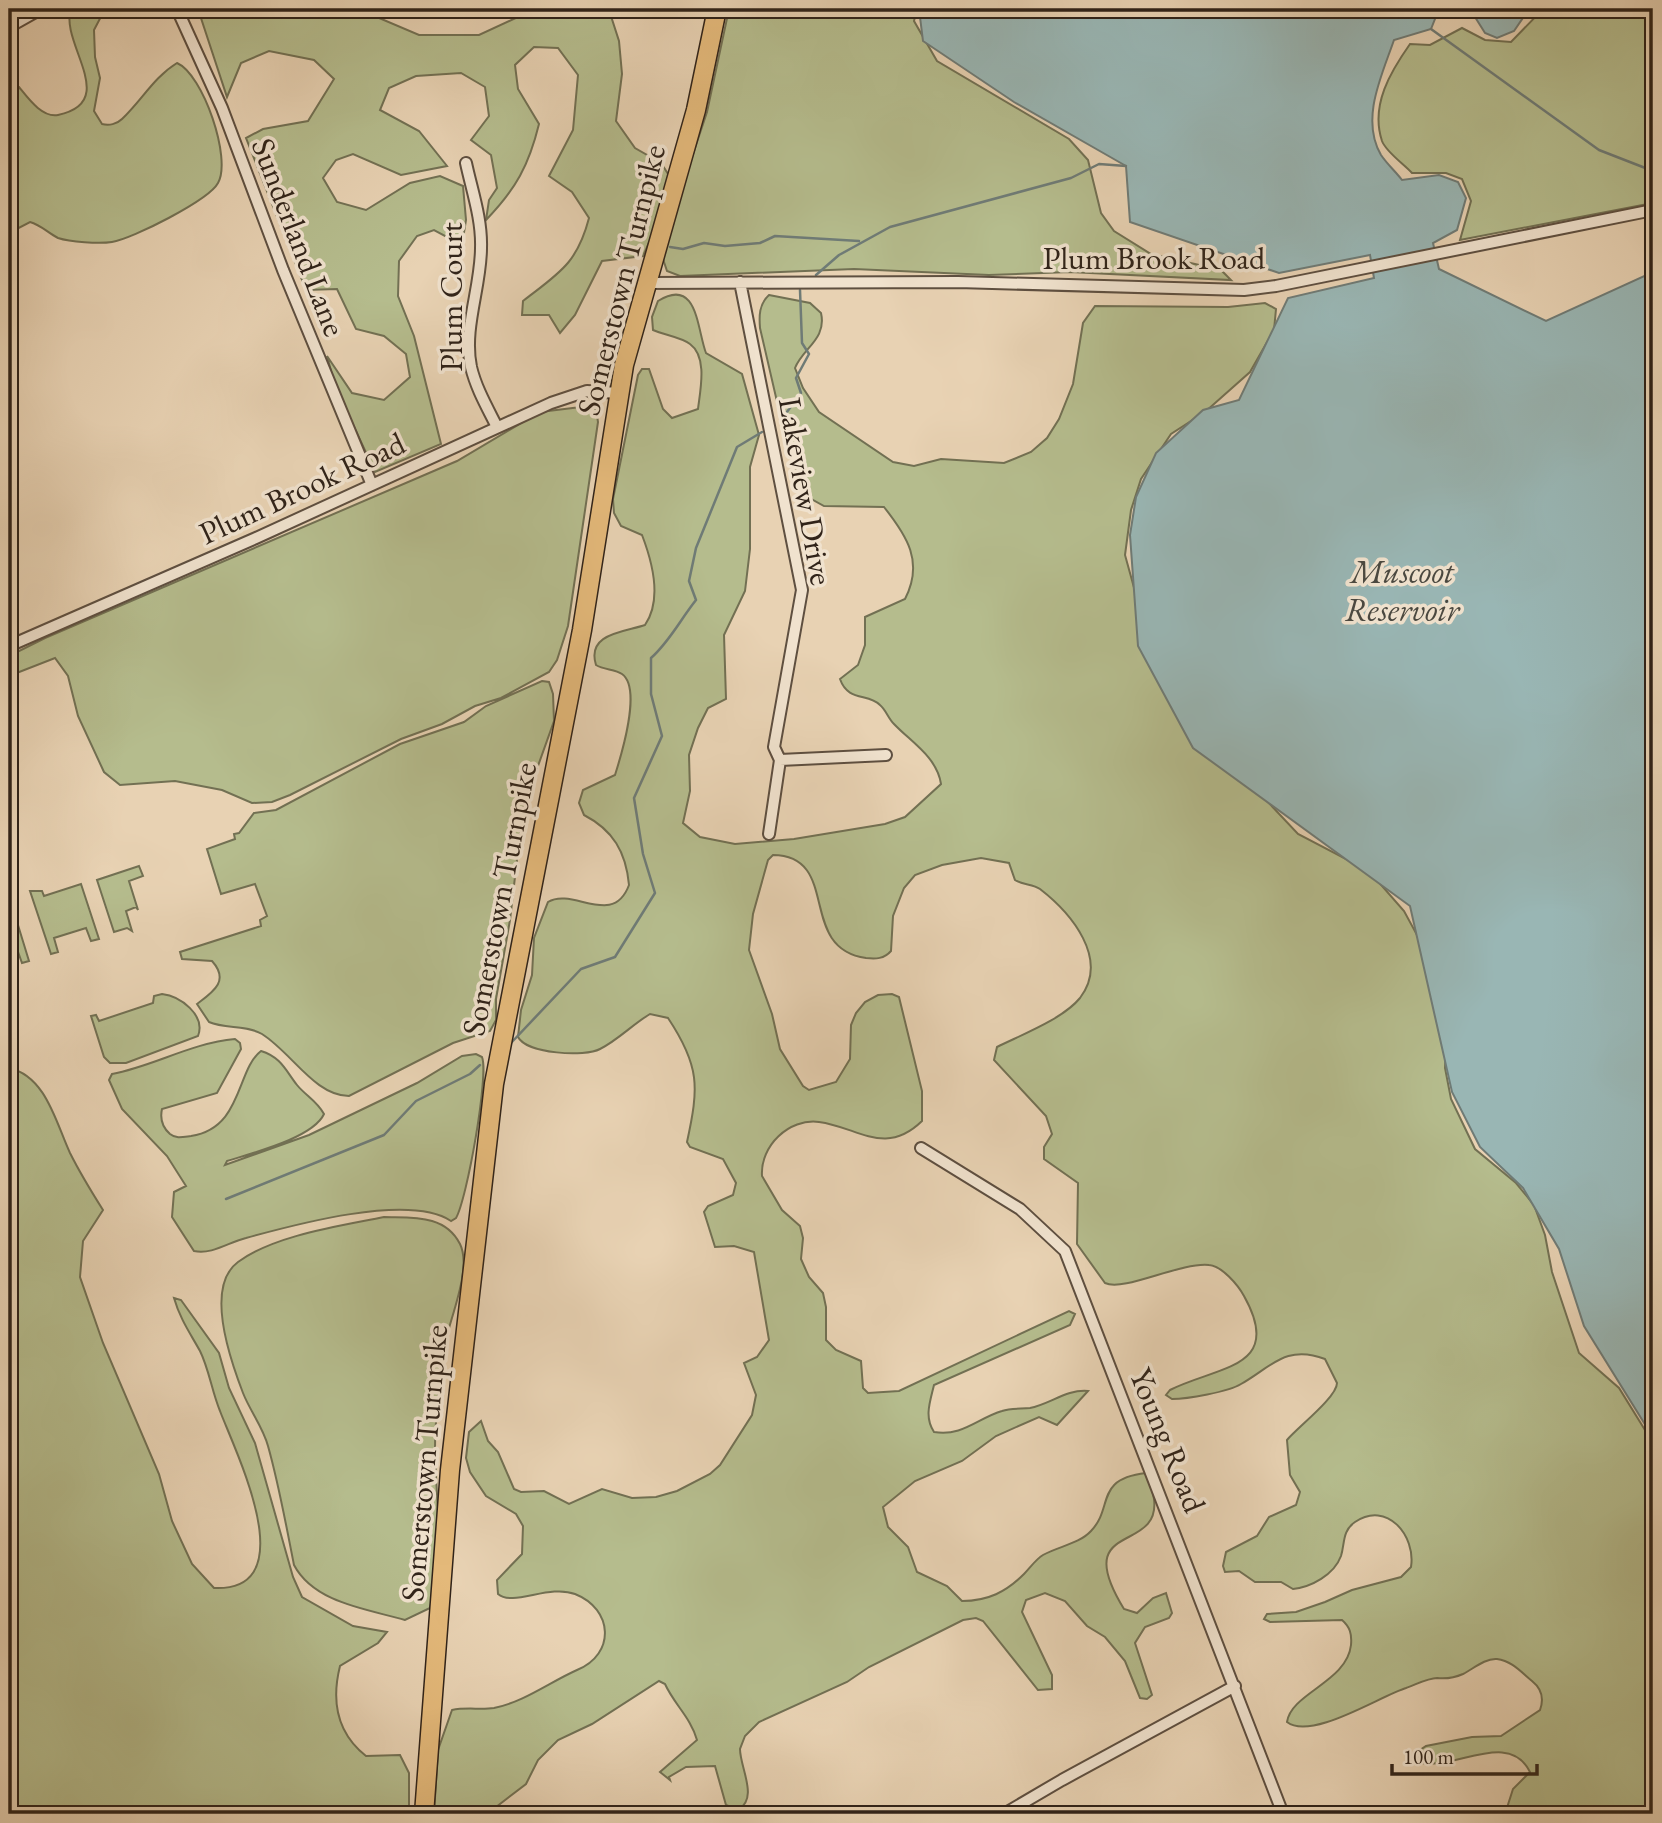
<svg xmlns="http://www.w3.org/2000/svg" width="1662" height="1823" font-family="'EB Garamond',serif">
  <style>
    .green { fill: #b5bc8d; stroke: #727053; stroke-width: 2 }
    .water { fill: #99b6b4; stroke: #6f7b76; stroke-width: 2 }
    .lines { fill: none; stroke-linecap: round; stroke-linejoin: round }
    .stream { stroke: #6f7b76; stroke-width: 2.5 }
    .street-casing { stroke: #5e4f40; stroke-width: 14 }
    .primary-casing { stroke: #302319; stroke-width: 21 }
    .street { stroke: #f0e2ce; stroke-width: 10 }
    .primary { stroke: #e4b97a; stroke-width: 18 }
    .labels { text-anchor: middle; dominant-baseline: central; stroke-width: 7; stroke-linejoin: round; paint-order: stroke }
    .street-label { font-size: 32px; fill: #302319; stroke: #f0e2ce }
    .water-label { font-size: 33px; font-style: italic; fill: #4a4840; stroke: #f0e2ce }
  </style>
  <rect width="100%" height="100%" fill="#e8d2b3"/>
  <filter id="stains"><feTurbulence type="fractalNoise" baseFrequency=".00286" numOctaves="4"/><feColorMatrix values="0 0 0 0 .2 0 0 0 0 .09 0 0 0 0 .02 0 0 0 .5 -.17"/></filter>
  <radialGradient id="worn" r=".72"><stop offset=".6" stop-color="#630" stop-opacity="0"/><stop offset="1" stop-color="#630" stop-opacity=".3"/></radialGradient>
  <path class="green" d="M 71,9 L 105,9 L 94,30 L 95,57 L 100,78 L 94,111 L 102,124 C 109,126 117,124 122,119 C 142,100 154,77 177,63 C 203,74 232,159 218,183 C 209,200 132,239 112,242 C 99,244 70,242 58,238 C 48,233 41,225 30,222 L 9,233 L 9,88 L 19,87 C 28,98 42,118 58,115 C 121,102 59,43 71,9 Z
    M 198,9 L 358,9 L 419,35 L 479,35 L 535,9 L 615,9 L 610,13 L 619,41 L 622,74 L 616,121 L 635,148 L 661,163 L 670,177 L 663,212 L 643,256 L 602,261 L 575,315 L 560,333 L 549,315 L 522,315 L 523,301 C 559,273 577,264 589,218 L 572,192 L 549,176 L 573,130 L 578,75 L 558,48 L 534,47 L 515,65 L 518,89 L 539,124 C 529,165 516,189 486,220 L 489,200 L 497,188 L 491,155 L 471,140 L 489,116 L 485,87 L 461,73 L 416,76 L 389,88 L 380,110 L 419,131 L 447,166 L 401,175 L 353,154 L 336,160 L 323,178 L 337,202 L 366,210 L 410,183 L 440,176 L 463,186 L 466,220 L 461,251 L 449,238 L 434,230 L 417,236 L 399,261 L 398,296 L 414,336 L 441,444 L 375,472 L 335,386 L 327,356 L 352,393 L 384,400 L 410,377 L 406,354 L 384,336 L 356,329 L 337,289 L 306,290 L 246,138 L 263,129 L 308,121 L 334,79 L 314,60 L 269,51 L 241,63 L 227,97 Z
    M 729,9 L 917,9 L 914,21 L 937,61 L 1069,139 L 1088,160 L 1101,213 L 1114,231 L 1151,254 L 1221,270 L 1231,280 L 1070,272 L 989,275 L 854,269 L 680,276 L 667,271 L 663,259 L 670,223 L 707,112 Z
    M 1543,9 L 1653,9 L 1653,203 L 1460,240 L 1471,201 L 1462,179 L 1446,173 L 1412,173 C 1404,164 1386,152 1382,141 C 1370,105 1391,71 1410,44 L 1430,45 L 1462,28 L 1485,40 L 1511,42 Z
    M 769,295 L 810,303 L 821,313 C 827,339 803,348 795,368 L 803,388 L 819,412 L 893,462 L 914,466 L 941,459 L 1004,463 L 1031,452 L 1047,438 L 1059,419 L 1073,384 L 1083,323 L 1095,306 L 1228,307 L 1265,303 L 1276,309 L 1274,330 L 1250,372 L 1205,412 L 1171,434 L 1141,479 L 1131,510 L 1125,555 L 1138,602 L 1251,784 L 1298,834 L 1369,871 L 1404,911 L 1429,957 L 1446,1047 L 1445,1068 L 1451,1099 L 1475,1149 L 1516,1183 L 1534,1205 L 1545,1235 L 1552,1272 L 1579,1353 L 1619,1388 L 1653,1443 L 1653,1814 L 1505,1814 L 1513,1789 L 1530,1772 C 1508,1727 1449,1775 1414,1761 L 1414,1754 L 1426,1746 L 1472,1737 L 1501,1736 L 1540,1710 C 1544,1699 1542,1689 1532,1681 C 1521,1672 1512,1661 1497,1659 C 1485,1658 1473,1669 1463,1674 C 1454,1678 1446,1679 1437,1678 C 1428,1678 1415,1685 1406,1688 C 1380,1696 1311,1741 1287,1722 C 1291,1693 1347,1682 1351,1645 C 1352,1634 1350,1627 1342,1620 L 1270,1622 L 1264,1619 L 1267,1614 L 1296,1612 L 1325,1602 L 1352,1590 L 1401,1577 L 1411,1567 C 1416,1536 1387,1500 1355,1522 C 1342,1531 1345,1543 1341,1556 C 1334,1575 1311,1587 1293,1589 L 1281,1582 L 1255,1582 L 1239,1571 L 1225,1572 L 1223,1566 L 1226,1552 L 1257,1536 L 1269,1517 L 1296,1505 L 1300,1492 L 1290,1475 L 1287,1440 C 1298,1427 1337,1397 1337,1383 L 1325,1359 C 1286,1344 1271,1367 1241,1384 C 1228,1392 1187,1399 1172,1399 L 1166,1395 L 1170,1390 C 1217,1366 1285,1369 1244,1296 C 1238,1285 1222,1266 1209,1265 C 1180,1262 1124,1292 1105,1283 L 1077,1244 L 1078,1183 L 1044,1159 L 1044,1147 L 1052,1134 L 1046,1116 L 994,1060 L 997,1047 C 1021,1035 1063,1019 1080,998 C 1110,959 1071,913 1040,889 C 1033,884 1023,885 1015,880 L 1009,863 L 981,858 L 942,865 L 915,875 L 904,888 L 893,916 L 891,951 C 884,959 876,959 866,958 C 796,948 842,856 773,855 L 768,860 L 753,914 L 749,950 L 772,1014 L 780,1049 L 803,1086 L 809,1090 L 836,1082 L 850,1059 L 851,1025 L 856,1013 L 865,1002 L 878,995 L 892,994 L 899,997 L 922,1091 L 922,1121 C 885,1157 858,1127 819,1122 C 789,1118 760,1146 762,1176 L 782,1210 L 800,1226 L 803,1238 L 801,1259 L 809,1277 L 823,1293 L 826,1307 L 826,1340 L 836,1350 L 861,1361 L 863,1388 L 868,1393 L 899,1391 L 1069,1311 L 1075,1314 L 1070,1325 L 934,1385 C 930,1402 924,1417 934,1432 C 962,1437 978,1418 1002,1411 C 1011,1408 1021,1409 1030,1408 C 1050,1404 1067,1389 1088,1391 L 1057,1425 L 1039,1417 L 996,1436 L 962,1461 L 915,1481 L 883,1507 L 888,1527 L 908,1547 L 917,1572 L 947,1586 L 962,1601 C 988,1601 1006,1592 1024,1574 C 1030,1568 1036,1559 1043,1555 C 1059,1546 1079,1544 1091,1531 C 1114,1507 1094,1479 1146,1473 C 1149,1481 1153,1491 1154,1499 C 1161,1555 1069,1519 1124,1609 L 1137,1613 L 1153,1598 L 1166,1593 L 1172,1613 L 1169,1618 L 1145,1627 L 1135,1643 L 1152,1695 L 1147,1699 L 1140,1698 L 1125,1661 L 1105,1637 L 1087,1626 L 1065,1601 L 1045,1593 L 1026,1600 L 1022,1612 L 1052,1675 L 1052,1689 L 1038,1690 L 983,1621 L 976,1618 L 963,1620 L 869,1667 L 847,1682 L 759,1722 L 745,1736 L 740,1749 C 740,1768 759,1798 738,1810 L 726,1805 L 715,1766 L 686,1767 L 669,1777 L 670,1780 L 660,1772 L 697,1740 C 691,1718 674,1704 665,1684 L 659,1681 L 592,1724 L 558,1740 L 538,1760 L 526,1784 L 487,1814 L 434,1814 L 438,1750 L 452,1710 C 466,1707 481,1710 494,1708 C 524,1702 550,1682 577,1670 C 616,1654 613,1609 575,1594 C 549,1584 513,1607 498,1594 L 497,1580 L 522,1554 L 523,1526 L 516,1514 L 486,1496 L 470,1472 L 466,1458 L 469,1432 L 481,1421 L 488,1441 L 498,1452 L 514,1489 L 521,1492 L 544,1491 L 569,1504 L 602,1489 L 632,1498 L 656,1497 L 677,1491 L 710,1474 L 720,1465 L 752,1415 L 756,1395 L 744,1363 L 757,1357 L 769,1340 L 754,1252 L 734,1246 L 715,1247 L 704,1212 L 708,1206 L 733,1195 L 736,1183 L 723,1159 L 690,1147 L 687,1142 C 699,1087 700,1066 668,1018 L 650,1014 C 633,1024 618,1040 600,1049 C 585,1057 527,1054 518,1037 L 521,1010 L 532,975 L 534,938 L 548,902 C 573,887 613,928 629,885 C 626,852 613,830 584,815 L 579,803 L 583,790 L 615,775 C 621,756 642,688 622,674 C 615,669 604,670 596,665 C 586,633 625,632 645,625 C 663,599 652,561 642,535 L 621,526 L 614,513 L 613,499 L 638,375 L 642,369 L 649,369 L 663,409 L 672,418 L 698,409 C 700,391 708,357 690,344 C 681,337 664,335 653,330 L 652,317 L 658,301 C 698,276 697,330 706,353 L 742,374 L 759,435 L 750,467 L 750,549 L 745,591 L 724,635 L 726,699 L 708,708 L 698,728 L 689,755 L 690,791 L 683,823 L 700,837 L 735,844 L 794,839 L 885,824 L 905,817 L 941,784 C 937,757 911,742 894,724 C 888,718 886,710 880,705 C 868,693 848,702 840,679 L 858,665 L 865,645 L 865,617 L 905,599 C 924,562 907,536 884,507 L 824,506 L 806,496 L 787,445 L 760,328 C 759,316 759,304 769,295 Z
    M 589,406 L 596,409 L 598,422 L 568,626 L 557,660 L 549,672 L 501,698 L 475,706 L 442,724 L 401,739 L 290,795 L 272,802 L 252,803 L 222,790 L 175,781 L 120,785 L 104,772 L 78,716 L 68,676 L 55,658 L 9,676 L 9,656 L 45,638 L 457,461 L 540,412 Z
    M 542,681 L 549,682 L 553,694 L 554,721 L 523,808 L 510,920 L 496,999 L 496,1020 L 490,1031 L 453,1043 L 349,1096 C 315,1096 292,1053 262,1034 C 247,1025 225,1029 209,1022 L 197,1004 C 213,992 230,981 212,961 L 182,959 L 180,952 L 261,926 L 260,920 L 267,916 L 255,884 L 221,894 L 207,849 L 235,839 L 234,834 L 239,833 L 254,813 L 276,810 L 400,744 L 464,722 L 486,706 Z
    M 139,866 L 143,876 L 129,881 L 138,910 L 136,907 L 126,911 L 132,931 L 127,928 L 114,932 L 97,880 Z
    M 81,884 L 99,939 L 91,941 L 86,928 L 54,938 L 58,952 L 51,954 L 30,891 L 42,891 L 44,896 Z
    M 14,912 L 29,961 L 22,963 L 17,949 L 9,952 L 9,913 Z
    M 162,994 C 180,996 206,1015 198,1036 L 126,1063 L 110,1063 L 104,1057 L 91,1016 L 96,1015 L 99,1021 L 153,1003 L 154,996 Z
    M 235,1039 L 240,1043 L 241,1049 L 217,1093 L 162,1109 C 160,1118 162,1127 170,1134 C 176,1139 183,1137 191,1136 C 243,1128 236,1070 261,1051 C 281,1057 286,1071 297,1085 C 306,1096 317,1101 324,1114 C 313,1138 252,1153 227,1161 L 225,1165 L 309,1135 L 417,1083 L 462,1056 L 476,1054 L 482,1057 C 489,1075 467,1199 456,1218 L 451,1221 C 409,1193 293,1225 246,1238 C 229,1242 212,1255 194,1251 L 172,1217 L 174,1192 L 186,1186 L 167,1156 L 122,1109 L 109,1080 L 112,1074 C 154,1066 191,1043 235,1039 Z
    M 9,1068 C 46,1076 56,1123 70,1153 C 80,1173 91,1191 103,1210 L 83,1241 L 80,1277 L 103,1343 L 159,1474 L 172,1521 L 192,1564 L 214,1588 C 306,1592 235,1451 220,1411 C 212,1392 209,1369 200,1351 C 190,1333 180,1319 174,1298 L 181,1300 L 219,1353 L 229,1388 L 255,1443 L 293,1577 L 302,1597 L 353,1626 L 387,1632 L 378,1643 L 340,1666 C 331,1702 337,1733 366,1756 L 400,1755 L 409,1773 L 409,1814 L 9,1814 Z
    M 384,1217 C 412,1218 445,1214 460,1244 C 473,1270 447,1324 443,1353 C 439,1384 435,1418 435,1449 C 436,1503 445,1555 430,1608 L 405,1620 C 367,1609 314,1603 294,1565 C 286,1525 279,1485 268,1446 C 263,1427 250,1411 243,1393 C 231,1362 204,1287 238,1262 C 275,1235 340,1226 384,1217 Z"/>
  <path class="water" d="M 919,9 L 1446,9 L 1437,14 L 1431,29 L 1394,40 C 1382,75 1360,119 1381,155 C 1387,164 1396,172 1402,180 L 1439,175 L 1458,182 L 1466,198 L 1457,230 L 1433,243 L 1439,269 L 1546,321 L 1653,272 L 1653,1430 L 1646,1426 L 1584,1326 L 1559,1249 L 1523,1188 L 1480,1147 L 1452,1092 L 1410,906 L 1193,748 L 1138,646 L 1130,535 L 1136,497 L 1156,453 L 1203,410 L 1239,400 L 1288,298 L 1374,278 L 1370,255 L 1279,273 L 1130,222 L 1126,166 L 1014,102 L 923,41 Z
    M 1470,9 L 1529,9 L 1514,31 L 1497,38 L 1485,33 Z"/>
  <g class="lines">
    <path class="stream" d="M 1431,29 L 1599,150 L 1653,171
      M 670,247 L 683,249 L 704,243 L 725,246 L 760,243 L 775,236 L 859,241
      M 816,275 L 839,255 L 890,227 L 1071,178 L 1099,164 L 1126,166
      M 781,420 L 801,393 L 796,378 L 809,354 L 802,343 L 800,290
      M 511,1043 L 581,969 L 615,957 L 655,893 L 643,854 L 634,798 L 662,736 L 651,694 L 651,658 C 670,641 680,620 696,600 L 689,581 L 696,548 L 737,447 L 762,432
      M 226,1199 L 384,1135 L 416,1101 L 470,1074 L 480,1065"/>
    <defs>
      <path id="street" d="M 177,9 L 222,108 L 283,270 L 372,485
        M 9,27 L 41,9
        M 466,163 C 472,191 482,219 481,248 C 481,287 463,328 471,367 C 476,388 487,407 497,427
        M 740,282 L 802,590 L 774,747 L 780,760 L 769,834
        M 646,283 L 958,282 L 1244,290 L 1276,286 L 1653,210
        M 9,646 L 256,538 L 551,403 L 587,391 L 619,393
        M 780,760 L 886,755
        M 921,1148 L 1020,1209 L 1065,1251 L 1283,1814
        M 1004,1814 L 1062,1780 L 1235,1686"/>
      <path id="primary" d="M 424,1814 L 450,1470 L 494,1084 L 582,630 L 624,365 L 696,110 L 717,9"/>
    </defs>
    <use href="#street" class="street-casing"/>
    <use href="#primary" class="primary-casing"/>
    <use href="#street" class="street"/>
    <use href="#primary" class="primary"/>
  </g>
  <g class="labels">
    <g class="street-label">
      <text transform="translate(299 237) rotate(69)">Sunderland Lane</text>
      <text x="1154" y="258">Plum Brook Road</text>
      <text transform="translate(621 280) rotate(-76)">Somerstown Turnpike</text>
      <text transform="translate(451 297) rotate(-90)">Plum Court</text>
      <text transform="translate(302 488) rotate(-25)">Plum Brook Road</text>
      <text transform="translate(806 491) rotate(80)">Lakeview Drive</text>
      <text transform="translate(499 899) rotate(-79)">Somerstown Turnpike</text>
      <text transform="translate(1168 1440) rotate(68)">Young Road</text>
      <text transform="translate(424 1463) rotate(-85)">Somerstown Turnpike</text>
    </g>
    <g class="water-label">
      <text x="1402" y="571">Muscoot<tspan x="1402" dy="38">Reservoir</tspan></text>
    </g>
  </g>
  <rect width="1662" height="1823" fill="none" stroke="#e8d2b3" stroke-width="35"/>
  <rect x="10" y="10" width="1641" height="1802" fill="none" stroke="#302319" stroke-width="3.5"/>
  <rect x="18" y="18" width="1627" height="1788" fill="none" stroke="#302319" stroke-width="2"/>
  <path d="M1392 1764v10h145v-10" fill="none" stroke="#302319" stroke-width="3.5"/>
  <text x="1403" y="1764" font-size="21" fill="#302319" stroke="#f0e2ce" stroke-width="5" paint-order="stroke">100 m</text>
  <rect width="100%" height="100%" filter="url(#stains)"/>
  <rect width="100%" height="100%" fill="url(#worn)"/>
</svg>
